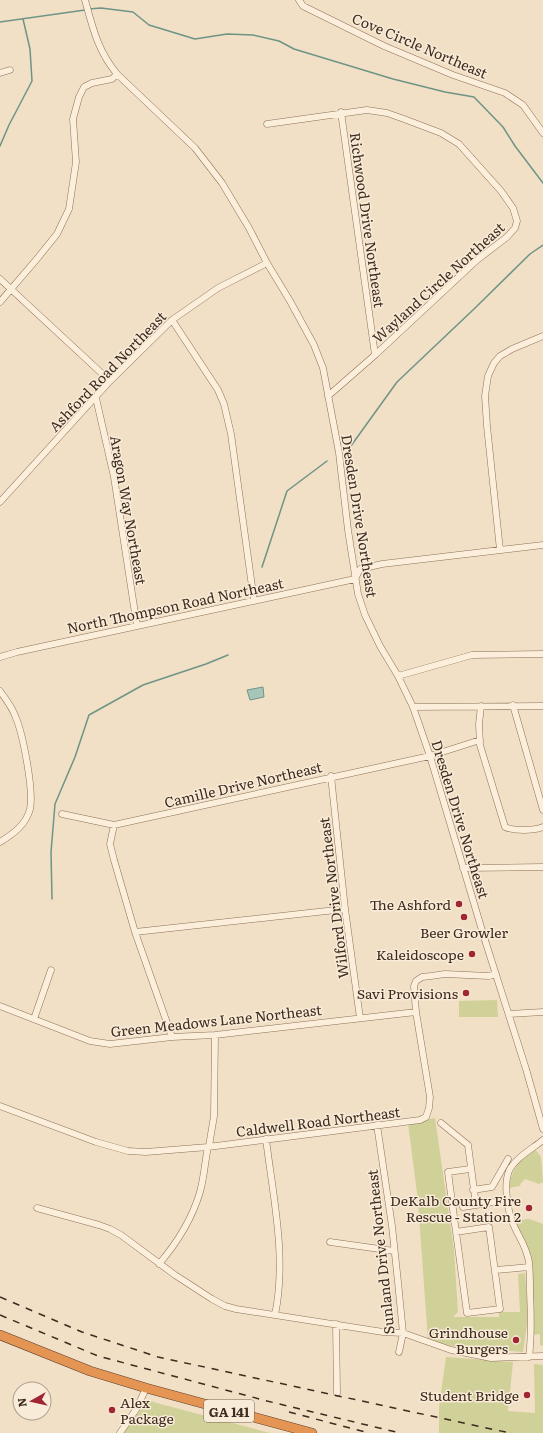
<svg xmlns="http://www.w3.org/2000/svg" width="543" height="1433" font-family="Literata,serif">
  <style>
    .green { fill: #d0d099 }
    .water { fill: #a8c5b9; stroke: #6e9486 }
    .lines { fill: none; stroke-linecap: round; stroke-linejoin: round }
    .stream { stroke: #6e9486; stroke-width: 1.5 }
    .minor-casing { stroke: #8e705a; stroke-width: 7 }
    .highway-casing { stroke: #5c3f2f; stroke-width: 10 }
    .minor { stroke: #fbeedb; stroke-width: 6 }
    .highway { stroke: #e49553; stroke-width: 9 }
    .rail { stroke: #3e2b1f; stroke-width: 1.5; stroke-dasharray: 7 7; stroke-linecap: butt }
    .poi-dot { fill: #a12634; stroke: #f8ebd7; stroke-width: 1.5 }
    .labels { text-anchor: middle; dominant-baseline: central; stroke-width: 3; stroke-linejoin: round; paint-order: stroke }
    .shield { fill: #f8ebd7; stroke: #766556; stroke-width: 1 }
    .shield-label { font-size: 13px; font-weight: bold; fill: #3e2b1f }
    .street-label { font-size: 14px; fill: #3e2b1f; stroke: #f8ebd7 }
    .poi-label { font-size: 14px; fill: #3e2b1f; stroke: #f8ebd7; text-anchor: end }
  </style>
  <rect width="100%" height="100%" fill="#f1e0c6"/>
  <path class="green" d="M 497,1000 L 498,1017 L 459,1017 L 459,1001 Z
    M 435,1118 L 454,1250 L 458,1312 L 453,1317 L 499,1317 L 499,1312 L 520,1312 L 518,1274 L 525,1273 L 528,1317 L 523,1352 L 457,1347 L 428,1341 L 418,1201 L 408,1123 Z
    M 535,1149 L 541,1157 L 543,1182 L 539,1184 L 525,1179 L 521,1183 L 520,1186 L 509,1188 C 512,1167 520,1162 535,1149 Z
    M 529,1219 L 543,1224 L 543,1346 L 540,1345 L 540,1334 L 533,1335 L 532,1261 L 529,1250 L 514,1221 Z
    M 446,1357 L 513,1362 L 508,1411 L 535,1413 L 534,1364 L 543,1365 L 543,1433 L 439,1433 L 439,1407 Z
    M 152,1401 L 153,1402 L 270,1433 L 123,1433 L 147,1402 Z"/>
  <path class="water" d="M 263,687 L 264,697 L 250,700 L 247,690 Z"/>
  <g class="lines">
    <path class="stream" d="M 89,9 L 101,8 L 133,12 L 149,25 L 195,39 L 227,34 L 253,35 L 279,41 L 294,49 L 393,79 L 445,92 L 474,97 L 503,127 L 515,146 L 543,183
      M 0,22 L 85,10
      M 0,146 L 9,125 L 32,81 L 30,49 L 23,19
      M 348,450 L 397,382 L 474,309 L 530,254 L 543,245
      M 262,567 L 287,491 L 327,461
      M 52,899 L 51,852 L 55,804 L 75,757 L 89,715 L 143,685 L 206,664 L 228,655"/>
    <defs>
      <path id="minor" d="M 85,0 C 93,29 98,51 117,74 L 195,148 L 222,183 L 249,228 L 267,263 L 290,301 L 314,345 L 323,368 L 339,453 L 348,530 L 358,594 L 365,615 L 380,646 L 398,676 L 413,707 L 430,756 L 484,937 L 526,1069 L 543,1129
        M 299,0 L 303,6 L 384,46 L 453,75 L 505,93 L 523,105 L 543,133
        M 0,73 L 10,70
        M 341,112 L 375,355
        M 267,124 L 367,110 L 387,113 L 404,119 L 441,133 L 459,144 L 501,191 L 513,208 L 517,221 L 515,228 L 507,237 L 477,260 L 375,355 L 328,396
        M 0,279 L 110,381
        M 0,302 L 36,260 L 57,234 L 69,209 L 76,162 L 73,119 L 79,97 L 84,87 L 92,83 L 112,79 L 117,74
        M 172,320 L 218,390 L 224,404 L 231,434 L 254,601
        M 96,398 L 114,477 L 137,626
        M 0,502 L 110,381 L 172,320 L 218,288 L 267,263
        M 500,550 L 487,426 L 485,396 L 488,376 L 494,363 L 500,356 L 512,349 L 543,336
        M 355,579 L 360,569 L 382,564 L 543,545
        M 0,657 L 17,652 L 355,579
        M 398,676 L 472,655 L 543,654
        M 0,691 C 6,699 13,709 16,718 C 23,735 34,791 30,809 C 26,825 13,834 0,842
        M 513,705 L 543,810
        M 481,706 L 479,724 L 480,745 L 505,827 C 514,831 533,831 543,827
        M 413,707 L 543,706
        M 331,776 L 345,909 L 360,1018
        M 62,814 L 114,825 L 430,756 L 480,740
        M 114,825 L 110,844 L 114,860 L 135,932 L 172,1037
        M 463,868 L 543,867
        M 135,932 L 345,909
        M 0,1006 L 90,1041 L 110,1044 L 172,1037 L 215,1035 L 416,1012
        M 509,1014 L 543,1012
        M 34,1019 L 51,970
        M 0,1106 L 96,1142 L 128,1151 L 146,1152 L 208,1147 L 420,1120 L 426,1117 L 429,1108 L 430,1097 L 416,1012 L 414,986 L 416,981 L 422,977 L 431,976 L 445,974 L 489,976 L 496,974
        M 441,1123 L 468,1145 L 476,1205 L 463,1207
        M 377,1125 L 392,1226 L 398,1282 L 403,1333 L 399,1352
        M 266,1139 C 273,1197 287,1257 275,1315
        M 209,1146 L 214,1116 L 215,1035
        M 473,1190 L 492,1187 L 508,1159
        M 476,1205 L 493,1202
        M 37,1208 L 99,1225 L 110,1229 L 121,1235 L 175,1275 L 212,1299 L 225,1306 L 236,1309 L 383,1332 L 403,1333 L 451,1350 L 491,1358 L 543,1356
        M 456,1232 L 467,1313 L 500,1309 L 489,1227 L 456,1232 L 448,1172 L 470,1169
        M 330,1242 L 394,1251
        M 159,1264 C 177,1243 192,1219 200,1192 C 204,1178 205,1161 208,1147
        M 496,1270 L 529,1267
        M 336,1324 L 337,1393
        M 529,1357 C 532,1335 531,1314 530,1292 C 530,1282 530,1272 529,1262 C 526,1246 521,1241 515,1228 C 508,1214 503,1186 509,1171 C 515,1158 532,1149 543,1140
        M 120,1433 L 137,1408 L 146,1388"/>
      <path id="highway" d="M 0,1335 L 90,1371 L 146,1388 L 312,1433"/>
    </defs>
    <use href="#minor" class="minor-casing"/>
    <use href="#highway" class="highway-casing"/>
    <use href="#minor" class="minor"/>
    <use href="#highway" class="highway"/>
    <path class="rail" d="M 0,1297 L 82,1332 L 158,1357 L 510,1433
      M 0,1315 L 98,1356 L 267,1401 L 400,1433
      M 289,1412 L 369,1433"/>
  </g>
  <g class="poi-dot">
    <circle cx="459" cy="904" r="4"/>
    <circle cx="464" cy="917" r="4"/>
    <circle cx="472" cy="954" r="4"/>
    <circle cx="466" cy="993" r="4"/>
    <circle cx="529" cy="1208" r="4"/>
    <circle cx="516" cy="1340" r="4"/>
    <circle cx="527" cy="1395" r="4"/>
    <circle cx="112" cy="1410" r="4"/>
  </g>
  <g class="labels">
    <rect class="shield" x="204" y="1400" width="50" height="22" rx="3"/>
    <g class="shield-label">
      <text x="229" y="1411">GA 141</text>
    </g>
    <g class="street-label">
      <text transform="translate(420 45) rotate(23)">Cove Circle Northeast</text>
      <text transform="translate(368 220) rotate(82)">Richwood Drive Northeast</text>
      <text transform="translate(438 282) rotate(-42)">Wayland Circle Northeast</text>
      <text transform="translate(107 371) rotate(-46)">Ashford Road Northeast</text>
      <text transform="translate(129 510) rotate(80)">Aragon Way Northeast</text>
      <text transform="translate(360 516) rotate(81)">Dresden Drive Northeast</text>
      <text transform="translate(175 605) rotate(-12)">North Thompson Road Northeast</text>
      <text transform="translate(243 784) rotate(-13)">Camille Drive Northeast</text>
      <text transform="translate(461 819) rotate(73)">Dresden Drive Northeast</text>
      <text transform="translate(333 898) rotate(-97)">Wilford Drive Northeast</text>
      <text transform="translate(216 1020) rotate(-6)">Green Meadows Lane Northeast</text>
      <text transform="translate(318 1121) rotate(-7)">Caldwell Road Northeast</text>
      <text transform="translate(380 1252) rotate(-96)">Sunland Drive Northeast</text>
    </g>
    <g class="poi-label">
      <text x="451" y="904">The Ashford</text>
      <text x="464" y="932" text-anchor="middle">Beer Growler</text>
      <text x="464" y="954">Kaleidoscope</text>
      <text x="458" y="993">Savi Provisions</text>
      <text x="521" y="1200">DeKalb County Fire<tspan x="521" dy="16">Rescue - Station 2</tspan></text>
      <text x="508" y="1332">Grindhouse<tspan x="508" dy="16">Burgers</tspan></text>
      <text x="519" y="1395">Student Bridge</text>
      <text x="120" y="1402" text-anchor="start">Alex<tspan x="120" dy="16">Package</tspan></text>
    </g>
  </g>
  <g transform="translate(32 1401) rotate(262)"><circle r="19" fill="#f8ebd7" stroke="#ae9e8d"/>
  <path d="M0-3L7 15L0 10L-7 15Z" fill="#a12634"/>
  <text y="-6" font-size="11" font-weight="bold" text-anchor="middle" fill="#3e2b1f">N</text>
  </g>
</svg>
